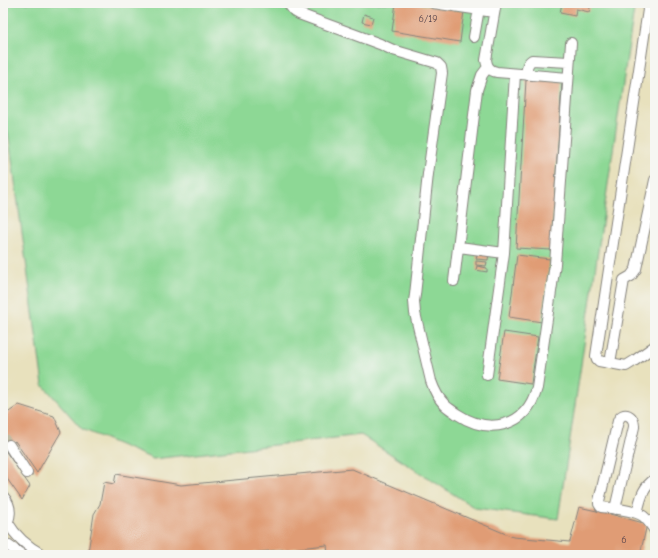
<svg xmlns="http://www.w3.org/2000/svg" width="658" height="558" font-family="'Comic Neue',sans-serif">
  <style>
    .green { fill: #8dd895; stroke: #587d68 }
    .building { fill: #e09c75 }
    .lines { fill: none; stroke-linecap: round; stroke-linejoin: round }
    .minor-tunnel { stroke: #c0bba3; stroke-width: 10; stroke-dasharray: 10 5; stroke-linecap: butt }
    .minor-casing { stroke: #85827c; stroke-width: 12 }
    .minor { stroke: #fff; stroke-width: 10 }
    .labels { text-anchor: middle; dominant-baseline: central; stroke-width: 3; stroke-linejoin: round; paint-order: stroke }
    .number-label { font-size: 10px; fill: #52404a }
  </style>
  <rect width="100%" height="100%" fill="#f6f6f2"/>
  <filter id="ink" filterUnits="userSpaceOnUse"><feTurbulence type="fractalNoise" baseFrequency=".025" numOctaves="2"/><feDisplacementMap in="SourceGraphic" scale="8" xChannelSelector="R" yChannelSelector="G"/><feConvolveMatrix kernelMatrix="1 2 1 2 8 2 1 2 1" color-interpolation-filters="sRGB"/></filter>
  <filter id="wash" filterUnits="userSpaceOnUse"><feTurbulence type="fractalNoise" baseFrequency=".012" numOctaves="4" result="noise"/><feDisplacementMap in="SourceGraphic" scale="16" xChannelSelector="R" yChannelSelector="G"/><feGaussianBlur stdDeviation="0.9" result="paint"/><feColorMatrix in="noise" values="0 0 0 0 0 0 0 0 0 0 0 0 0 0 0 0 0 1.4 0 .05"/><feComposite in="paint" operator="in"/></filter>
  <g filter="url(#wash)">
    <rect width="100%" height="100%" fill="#e8e1bd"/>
    <path class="green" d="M 3,3 L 635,3 L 558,519 L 475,508 L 361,435 L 153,459 L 82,429 L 43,385 L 9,138 L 3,114 Z"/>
    <g id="blocks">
      <path class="building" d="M 396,3 L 412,3 L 464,11 L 460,42 L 392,31 Z
        M 562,3 L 591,3 L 589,12 L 576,9 L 575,16 L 560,13 Z
        M 364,14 L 373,17 L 371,24 L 362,22 Z
        M 526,80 L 562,82 L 551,250 L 516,248 Z
        M 489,253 L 488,260 L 476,259 L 477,254 Z
        M 517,255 L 550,259 L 542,322 L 509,317 Z
        M 476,261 L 487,262 L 486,266 L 476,265 Z
        M 477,266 L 487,268 L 487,272 L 476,270 Z
        M 504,332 L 538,337 L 531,384 L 497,379 Z
        M 19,405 L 54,416 L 61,432 L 37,473 L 15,441 L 4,449 L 30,486 L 22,500 L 3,473 L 3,433 L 6,431 L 3,427 L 3,416 Z
        M 352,469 L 513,537 L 570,542 L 579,507 L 610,514 L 647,524 L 640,555 L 328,555 L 327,545 L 230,555 L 106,555 L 88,552 L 94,514 L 100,504 L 104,482 L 114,484 L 116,474 L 181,485 Z"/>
    </g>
  </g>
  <g filter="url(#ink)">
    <use href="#blocks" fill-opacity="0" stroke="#85827c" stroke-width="1"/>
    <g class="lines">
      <path class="minor-tunnel" d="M 3,437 L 9,445"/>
      <defs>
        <path id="minor" d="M 288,3 L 294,11 L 299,14 L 380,44 L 393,50 L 437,63 L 441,67 L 442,73 L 428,174 L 415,295 L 414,301 L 415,313 L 431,381 C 434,390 438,398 445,405 C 448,408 453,411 457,414 C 489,435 526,428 537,388 L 555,264 L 571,43
          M 433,3 L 494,12
          M 496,3 L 486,60 C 487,67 490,71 497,72 L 568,78
          M 649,3 L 596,356 L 597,359 L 599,361 L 626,366 L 634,361 L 655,346
          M 474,37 L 480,3
          M 527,75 C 527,69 526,64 532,60 L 569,62
          M 459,247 L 504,253
          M 454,281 L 477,90 L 482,75 L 488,67
          M 610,363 L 624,280 L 631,276 L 636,269 L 655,180
          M 487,375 L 504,253 L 515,74
          M 9,445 L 27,473
          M 3,496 C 13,507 11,519 3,530
          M 615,509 L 634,427 C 635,416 623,409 618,421 L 599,501 L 599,504 L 601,507 C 612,508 634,510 643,516 C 648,520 652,526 655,531
          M 637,513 C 641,498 642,488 655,479
          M 8,523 C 16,537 28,547 43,555
          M 3,542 L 22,555"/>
      </defs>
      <use href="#minor" class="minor-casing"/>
      <use href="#minor" class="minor"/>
    </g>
  </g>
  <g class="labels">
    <g class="number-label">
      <text x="428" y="19">6/19</text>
      <text x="624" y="540">6</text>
    </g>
  </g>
  <rect width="658" height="558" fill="none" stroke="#f6f6f2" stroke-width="16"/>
</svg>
